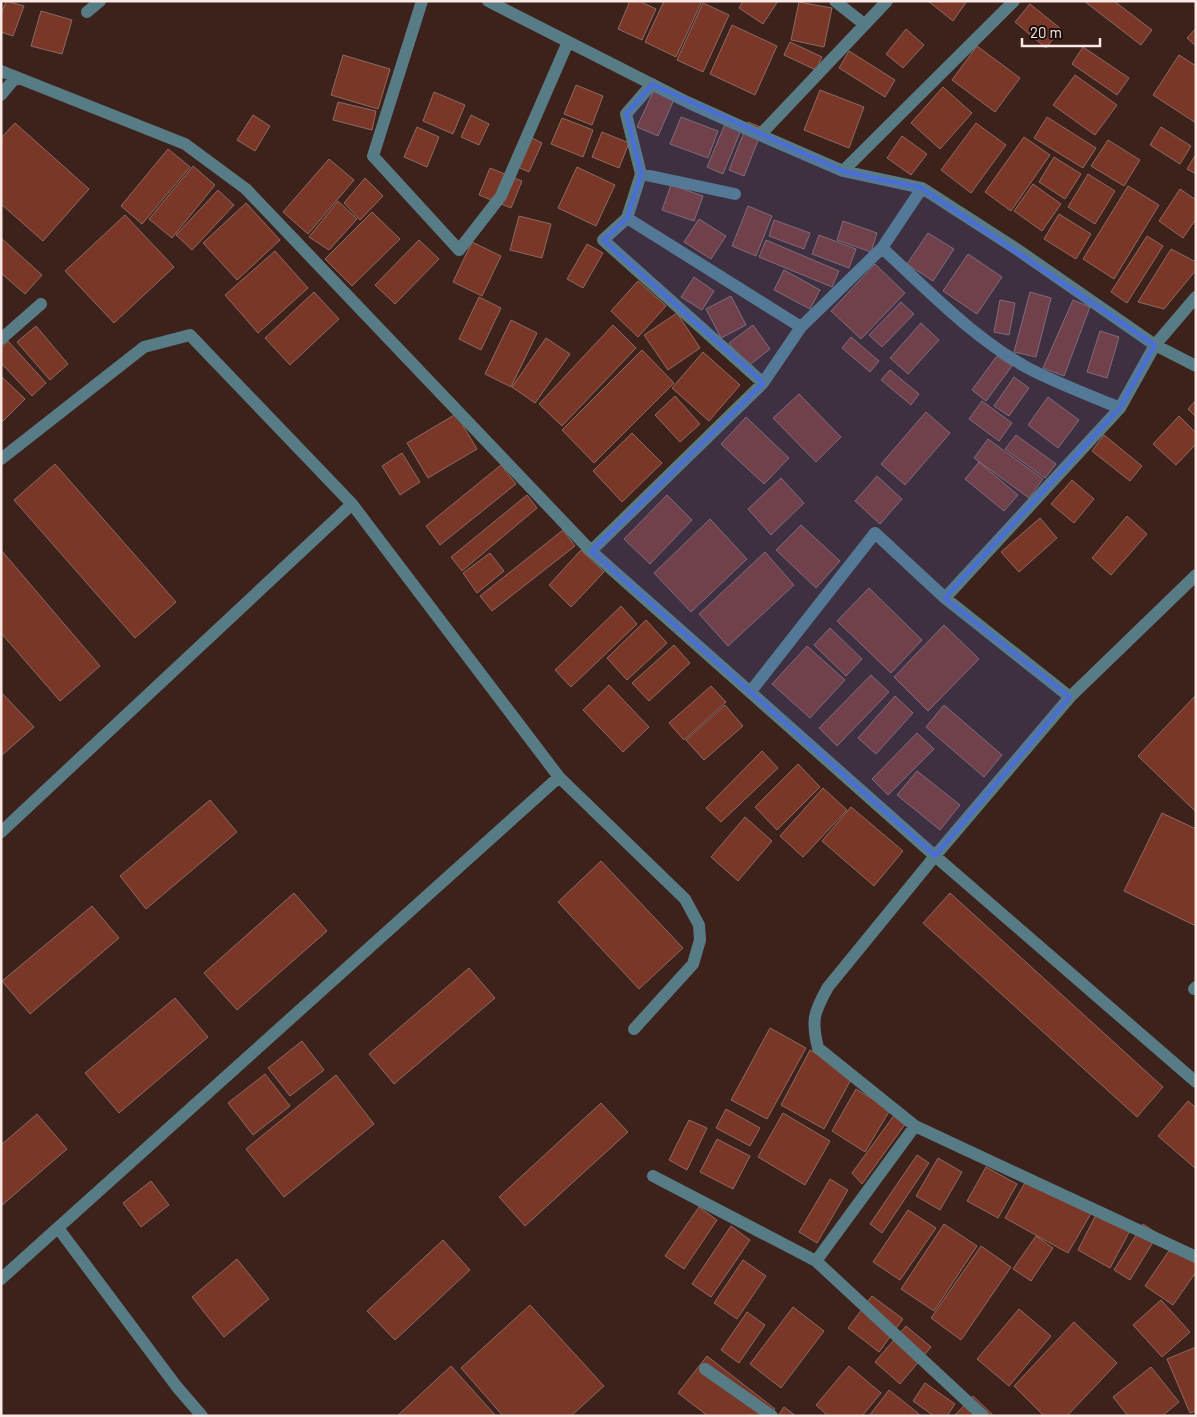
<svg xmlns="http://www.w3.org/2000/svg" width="1197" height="1417" font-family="Barlow,sans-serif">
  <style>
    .building { fill: #7a3627; stroke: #8c6b62 }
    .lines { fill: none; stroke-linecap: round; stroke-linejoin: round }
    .minor { stroke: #577c86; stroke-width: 12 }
    .marked { fill: #4a6dda; fill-opacity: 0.2; stroke: #4a6dda; stroke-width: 4; stroke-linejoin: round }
  </style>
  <rect width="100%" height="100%" fill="#3d211b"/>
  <path class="building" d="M 6,1 L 24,6 L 13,36 L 1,32 L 1,15 Z
    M 630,1 L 639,1 L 656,9 L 642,40 L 618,29 Z
    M 664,1 L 702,1 L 676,57 L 645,42 Z
    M 743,1 L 778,1 L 763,24 L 739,8 Z
    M 928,1 L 967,1 L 953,21 Z
    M 1084,1 L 1114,1 L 1152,30 L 1141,45 Z
    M 799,2 L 832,8 L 824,47 L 791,40 Z
    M 703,3 L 729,15 L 703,72 L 677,60 Z
    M 1030,4 L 1061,29 L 1046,48 L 1015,22 Z
    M 41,11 L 72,20 L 62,54 L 31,46 Z
    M 732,25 L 777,46 L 755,95 L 710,74 Z
    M 1196,28 L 1196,46 L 1187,38 Z
    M 906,29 L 924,45 L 903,68 L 886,54 Z
    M 790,42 L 822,57 L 816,70 L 784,55 Z
    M 977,46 L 1020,78 L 995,112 L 952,80 Z
    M 1083,47 L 1129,78 L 1117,95 L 1072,64 Z
    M 849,51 L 895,80 L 885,97 L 839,68 Z
    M 343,55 L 390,69 L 378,109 L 331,95 Z
    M 1179,55 L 1196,66 L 1196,123 L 1153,95 Z
    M 1075,75 L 1117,105 L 1095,135 L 1053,105 Z
    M 576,85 L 603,96 L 592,125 L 564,114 Z
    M 943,87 L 972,113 L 940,149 L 911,123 Z
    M 655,88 L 675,97 L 658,136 L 637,127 Z
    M 820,90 L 864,107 L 849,148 L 804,130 Z
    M 434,92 L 465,105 L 453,134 L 423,121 Z
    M 338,102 L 376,111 L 372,130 L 333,120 Z
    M 253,115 L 270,126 L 255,151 L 237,140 Z
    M 471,115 L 489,124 L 479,145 L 461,137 Z
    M 681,117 L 718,131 L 708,158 L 670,144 Z
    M 1047,117 L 1096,148 L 1083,168 L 1034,138 Z
    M 562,118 L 593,130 L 583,157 L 551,144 Z
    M 748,122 L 763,128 L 744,176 L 729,170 Z
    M 15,123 L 89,189 L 43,241 L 1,204 L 1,138 Z
    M 976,123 L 1006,145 L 971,193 L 941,170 Z
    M 725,124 L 741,130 L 723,174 L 707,167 Z
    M 417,127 L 439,137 L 427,167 L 404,157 Z
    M 1161,127 L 1191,146 L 1180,164 L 1150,145 Z
    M 602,132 L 629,143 L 619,168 L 592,157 Z
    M 526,135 L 542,143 L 529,172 L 511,164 Z
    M 902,136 L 927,154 L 911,175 L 887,158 Z
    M 1024,137 L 1050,155 L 1011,211 L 985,192 Z
    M 1108,140 L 1140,160 L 1124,186 L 1091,166 Z
    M 168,149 L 190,167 L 142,224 L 121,206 Z
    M 1196,154 L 1196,174 L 1187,169 Z
    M 1054,157 L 1081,174 L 1065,199 L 1039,182 Z
    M 329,159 L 354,180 L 308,234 L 283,212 Z
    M 193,166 L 215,185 L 172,238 L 149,219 Z
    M 577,167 L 615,185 L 596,226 L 558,208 Z
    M 490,168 L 522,181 L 511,208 L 479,195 Z
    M 1088,174 L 1115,191 L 1095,224 L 1068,207 Z
    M 365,178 L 383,196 L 360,220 L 344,203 Z
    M 1033,184 L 1061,204 L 1042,231 L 1014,211 Z
    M 671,185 L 703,196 L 694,221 L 662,210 Z
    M 1128,186 L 1159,205 L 1114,279 L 1083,259 Z
    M 1180,189 L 1196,200 L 1196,219 L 1183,238 L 1159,221 Z
    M 218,190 L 234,205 L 192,250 L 176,235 Z
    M 338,201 L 357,219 L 329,250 L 309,237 Z
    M 246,203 L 280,240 L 237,280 L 203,243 Z
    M 748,206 L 772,216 L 756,256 L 732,246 Z
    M 372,212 L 400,239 L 352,286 L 325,259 Z
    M 1059,214 L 1091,234 L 1076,259 L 1044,239 Z
    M 125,215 L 174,267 L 114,323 L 65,271 Z
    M 519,216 L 551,224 L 542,258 L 510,250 Z
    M 699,219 L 726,236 L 711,259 L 684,242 Z
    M 774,220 L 810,233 L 804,249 L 769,236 Z
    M 843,221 L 877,233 L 871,252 L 837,240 Z
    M 928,233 L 954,249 L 933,281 L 907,264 Z
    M 819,235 L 856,249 L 849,268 L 812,254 Z
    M 1147,236 L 1163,246 L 1127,303 L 1111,292 Z
    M 1,238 L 42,275 L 25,294 L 1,273 Z
    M 419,240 L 439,259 L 395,304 L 375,285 Z
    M 766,240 L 839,271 L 832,287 L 759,257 Z
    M 472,242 L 501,256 L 482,296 L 453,282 Z
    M 587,244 L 603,253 L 583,288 L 567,279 Z
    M 1171,249 L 1196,262 L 1196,270 L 1164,309 L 1138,302 Z
    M 275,251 L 308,288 L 258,333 L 225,295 Z
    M 968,254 L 1002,277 L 977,314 L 943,291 Z
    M 875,264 L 905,293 L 861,339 L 831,311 Z
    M 784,270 L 820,290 L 810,309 L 774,290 Z
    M 694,277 L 714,291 L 702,310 L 681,297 Z
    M 638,281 L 666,306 L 638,337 L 611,311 Z
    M 314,292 L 339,319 L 290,365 L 265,338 Z
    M 1030,292 L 1051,298 L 1036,357 L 1014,352 Z
    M 731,296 L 746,325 L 721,338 L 706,309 Z
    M 479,297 L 501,308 L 481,350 L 459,339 Z
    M 1000,300 L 1015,303 L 1009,335 L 994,332 Z
    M 1073,300 L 1090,307 L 1064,376 L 1043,368 Z
    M 901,302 L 914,314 L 882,347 L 869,335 Z
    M 677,313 L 700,348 L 668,370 L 644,335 Z
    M 511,320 L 537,333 L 511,387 L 485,374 Z
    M 921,323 L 939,340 L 908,374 L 890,358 Z
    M 613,325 L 636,348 L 562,426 L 539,404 Z
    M 753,325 L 770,349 L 747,367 L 729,343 Z
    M 36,326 L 68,364 L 50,380 L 17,342 Z
    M 1100,331 L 1119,337 L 1107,378 L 1087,372 Z
    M 851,337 L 879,361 L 870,372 L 842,348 Z
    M 546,338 L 570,354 L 535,403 L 512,387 Z
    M 8,341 L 46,383 L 32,396 L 1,363 L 1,348 Z
    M 642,350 L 674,383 L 594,463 L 562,430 Z
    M 703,352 L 740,385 L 709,421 L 672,388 Z
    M 997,356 L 1012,366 L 986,401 L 972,390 Z
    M 890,370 L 919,394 L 911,405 L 881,380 Z
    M 1,376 L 25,399 L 1,423 Z
    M 1014,377 L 1029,388 L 1009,416 L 994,406 Z
    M 799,394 L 841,437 L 816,462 L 773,418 Z
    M 675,396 L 700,424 L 680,442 L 655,415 Z
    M 1048,397 L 1079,420 L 1058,448 L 1028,425 Z
    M 1196,400 L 1196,417 L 1188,409 Z
    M 982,401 L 1012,423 L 999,441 L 969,419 Z
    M 926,412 L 950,433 L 905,485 L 881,464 Z
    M 456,414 L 477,449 L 428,478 L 407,443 Z
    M 1179,416 L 1196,433 L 1196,444 L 1176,465 L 1153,444 Z
    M 746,417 L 789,458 L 764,484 L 721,444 Z
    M 632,433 L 662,463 L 622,502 L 593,471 Z
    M 1016,435 L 1056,464 L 1045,478 L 1005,449 Z
    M 1104,435 L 1142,466 L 1130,481 L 1092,451 Z
    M 988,439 L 1043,479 L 1029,498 L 974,458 Z
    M 402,453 L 420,482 L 400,495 L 382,466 Z
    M 979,462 L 1018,495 L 1004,511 L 965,479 Z
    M 55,464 L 176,602 L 135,638 L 14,500 Z
    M 501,465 L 516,484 L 440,545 L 426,526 Z
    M 877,476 L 902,499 L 880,524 L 855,501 Z
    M 781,478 L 804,503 L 771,535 L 748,509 Z
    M 1072,480 L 1094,499 L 1074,523 L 1051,504 Z
    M 527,495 L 537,508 L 462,571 L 451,557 Z
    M 667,495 L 692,520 L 650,564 L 624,539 Z
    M 1127,516 L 1147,534 L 1111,575 L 1092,558 Z
    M 1040,518 L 1057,538 L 1019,572 L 1001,552 Z
    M 710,519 L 747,559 L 691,612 L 654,573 Z
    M 801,525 L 840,561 L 816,588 L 776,550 Z
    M 563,530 L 575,546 L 492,611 L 480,596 Z
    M 1,550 L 100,666 L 60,701 L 1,633 Z
    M 581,550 L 604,572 L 571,607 L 549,585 Z
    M 765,552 L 794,585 L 728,646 L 699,614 Z
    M 490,553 L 504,571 L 477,593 L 463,573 Z
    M 869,588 L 922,640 L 891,673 L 837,621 Z
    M 621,606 L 637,624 L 571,687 L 555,670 Z
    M 646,620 L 667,643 L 627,680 L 607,658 Z
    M 944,625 L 979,659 L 928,711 L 894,677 Z
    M 830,628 L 862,659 L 846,676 L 814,645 Z
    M 674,645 L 690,663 L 649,701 L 632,683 Z
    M 807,646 L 845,680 L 810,718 L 772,684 Z
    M 871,675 L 889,692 L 837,746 L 819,728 Z
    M 609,685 L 649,727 L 623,752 L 583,710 Z
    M 711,686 L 726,702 L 684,740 L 669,723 Z
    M 1,692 L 34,727 L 1,756 Z
    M 1196,695 L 1196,812 L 1138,756 Z
    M 895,696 L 913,713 L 876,754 L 858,738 Z
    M 725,705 L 743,726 L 704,760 L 686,740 Z
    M 944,705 L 1002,755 L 984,777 L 926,727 Z
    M 917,733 L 934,749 L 888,795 L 872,779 Z
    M 762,751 L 778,768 L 721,822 L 706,808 Z
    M 798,764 L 820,787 L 777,830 L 755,807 Z
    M 917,771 L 960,805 L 940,830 L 897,795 Z
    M 823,788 L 847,810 L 803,857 L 780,836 Z
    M 210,800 L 237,832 L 146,909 L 120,876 Z
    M 851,807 L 903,851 L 874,886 L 822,841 Z
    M 1162,813 L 1196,829 L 1196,926 L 1124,891 Z
    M 745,817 L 772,841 L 738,881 L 711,857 Z
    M 601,861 L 683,948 L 639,989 L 558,902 Z
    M 294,893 L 327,931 L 237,1010 L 204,973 Z
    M 950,893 L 1163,1087 L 1137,1117 L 923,923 Z
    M 92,906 L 119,938 L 30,1014 L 2,981 Z
    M 469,968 L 495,998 L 394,1084 L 369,1054 Z
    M 175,998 L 208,1037 L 119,1113 L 85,1073 Z
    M 770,1028 L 806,1048 L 767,1119 L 731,1100 Z
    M 302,1041 L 324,1070 L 290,1096 L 268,1068 Z
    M 810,1050 L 854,1074 L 824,1129 L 781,1105 Z
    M 265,1074 L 290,1106 L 253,1135 L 228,1103 Z
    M 336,1075 L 374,1124 L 284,1197 L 246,1149 Z
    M 856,1089 L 890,1110 L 865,1152 L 832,1131 Z
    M 1188,1101 L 1196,1108 L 1196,1169 L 1158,1136 Z
    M 601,1103 L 628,1132 L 525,1226 L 499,1197 Z
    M 726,1109 L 760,1128 L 750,1146 L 716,1128 Z
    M 783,1113 L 830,1141 L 805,1185 L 758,1157 Z
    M 37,1114 L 67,1149 L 1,1206 L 1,1145 Z
    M 895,1114 L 906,1123 L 862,1184 L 852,1173 Z
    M 689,1120 L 707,1128 L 687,1170 L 669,1160 Z
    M 717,1139 L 750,1156 L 733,1189 L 700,1172 Z
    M 917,1155 L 929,1163 L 882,1233 L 870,1224 Z
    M 938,1158 L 962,1172 L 940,1210 L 916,1196 Z
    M 986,1167 L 1017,1184 L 998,1218 L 967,1201 Z
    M 1030,1174 L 1093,1210 L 1068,1253 L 1005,1218 Z
    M 830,1179 L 848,1190 L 817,1243 L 799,1232 Z
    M 151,1181 L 169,1205 L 141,1227 L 123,1203 Z
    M 699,1207 L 717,1220 L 684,1269 L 665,1256 Z
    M 1099,1209 L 1132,1227 L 1110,1268 L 1078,1250 Z
    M 908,1210 L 936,1228 L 900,1280 L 873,1262 Z
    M 944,1224 L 977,1246 L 934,1311 L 901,1289 Z
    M 1143,1224 L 1158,1234 L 1130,1280 L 1114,1270 Z
    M 731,1226 L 750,1240 L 711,1297 L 692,1284 Z
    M 1036,1236 L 1053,1248 L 1031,1281 L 1013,1269 Z
    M 443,1240 L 470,1270 L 395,1340 L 367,1311 Z
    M 1173,1245 L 1196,1261 L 1196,1272 L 1173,1305 L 1145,1286 Z
    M 981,1246 L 1011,1267 L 961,1340 L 931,1318 Z
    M 237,1259 L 269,1299 L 224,1337 L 192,1297 Z
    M 743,1260 L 766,1276 L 737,1319 L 714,1303 Z
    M 872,1296 L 903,1319 L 879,1352 L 848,1328 Z
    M 1161,1300 L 1190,1332 L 1162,1357 L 1133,1325 Z
    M 530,1305 L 604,1386 L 571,1416 L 503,1416 L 461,1368 Z
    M 793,1307 L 824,1331 L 781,1388 L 750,1364 Z
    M 1019,1309 L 1051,1336 L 1009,1386 L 977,1359 Z
    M 747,1312 L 765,1325 L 739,1363 L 721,1350 Z
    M 1074,1322 L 1117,1363 L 1067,1416 L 1044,1416 L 1014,1386 Z
    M 906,1326 L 931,1347 L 900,1384 L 875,1362 Z
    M 1196,1347 L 1196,1411 L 1190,1413 L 1167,1359 Z
    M 707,1356 L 775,1409 L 769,1416 L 708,1416 L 678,1393 Z
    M 451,1366 L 496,1416 L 397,1416 Z
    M 849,1366 L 881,1393 L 862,1416 L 828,1416 L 816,1405 Z
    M 1151,1367 L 1179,1402 L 1162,1416 L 1128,1416 L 1113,1397 Z
    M 925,1383 L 955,1404 L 947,1416 L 934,1416 L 913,1401 Z
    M 889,1390 L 919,1414 L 918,1416 L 869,1416 Z
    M 973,1396 L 994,1416 L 954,1416 Z
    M 784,1407 L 796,1416 L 778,1416 Z"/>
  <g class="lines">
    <path class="minor" d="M 422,1 L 373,156 L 459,250 L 501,196 L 568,42
      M 488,1 L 687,102 L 760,135 L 843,171 L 922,188 L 1018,250 L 1155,345 L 1196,366
      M 835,1 L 864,24
      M 87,12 L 100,1
      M 1,71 L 185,144 L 246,189 L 591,551 L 935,856 L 1196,1082
      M 652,84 L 626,114 L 641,174 L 627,218 L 603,240 L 763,383
      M 1,95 L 16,77
      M 760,135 L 887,1
      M 843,171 L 1014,1
      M 641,174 L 735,194
      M 627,218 L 801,327
      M 882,248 C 927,289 972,337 1026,367 C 1056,383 1089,395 1120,408
      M 1,339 L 41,304
      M 1,459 L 144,347 L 190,335 L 352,504 L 559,777 L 685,899 L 699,925 L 700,940 L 693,964 L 634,1029
      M 591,551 L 763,383 L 801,327 L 882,248 L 922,188
      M 945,598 L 1120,408 L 1155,345 L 1196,297
      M 751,691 L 875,533 L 945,598 L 1070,697
      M 1,832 L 352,504
      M 1194,989 L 1196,987
      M 915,1126 L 818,1048 C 811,1020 814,1012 828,987 L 935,856 L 1070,697 L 1196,575
      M 653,1176 L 816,1261
      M 58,1228 L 177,1387 L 202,1416
      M 1,1279 L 559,777
      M 705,1369 L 772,1416
      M 983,1416 L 816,1261 L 915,1126 L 1196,1257"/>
  </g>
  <path class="marked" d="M 652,84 L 843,171 L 922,188 L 1155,345 L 1120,408 L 945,598 L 1070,697 L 935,856 L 591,551 L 763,383 L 603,240 L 627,218 L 641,174 L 626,114 Z"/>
  <rect width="1197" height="1417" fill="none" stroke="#fce8e4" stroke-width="5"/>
  <path d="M1022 38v8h78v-8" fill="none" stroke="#fce8e4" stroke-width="2.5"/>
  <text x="1030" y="38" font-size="15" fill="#fce8e4" stroke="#1b0f0c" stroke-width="4" paint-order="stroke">20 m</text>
</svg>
